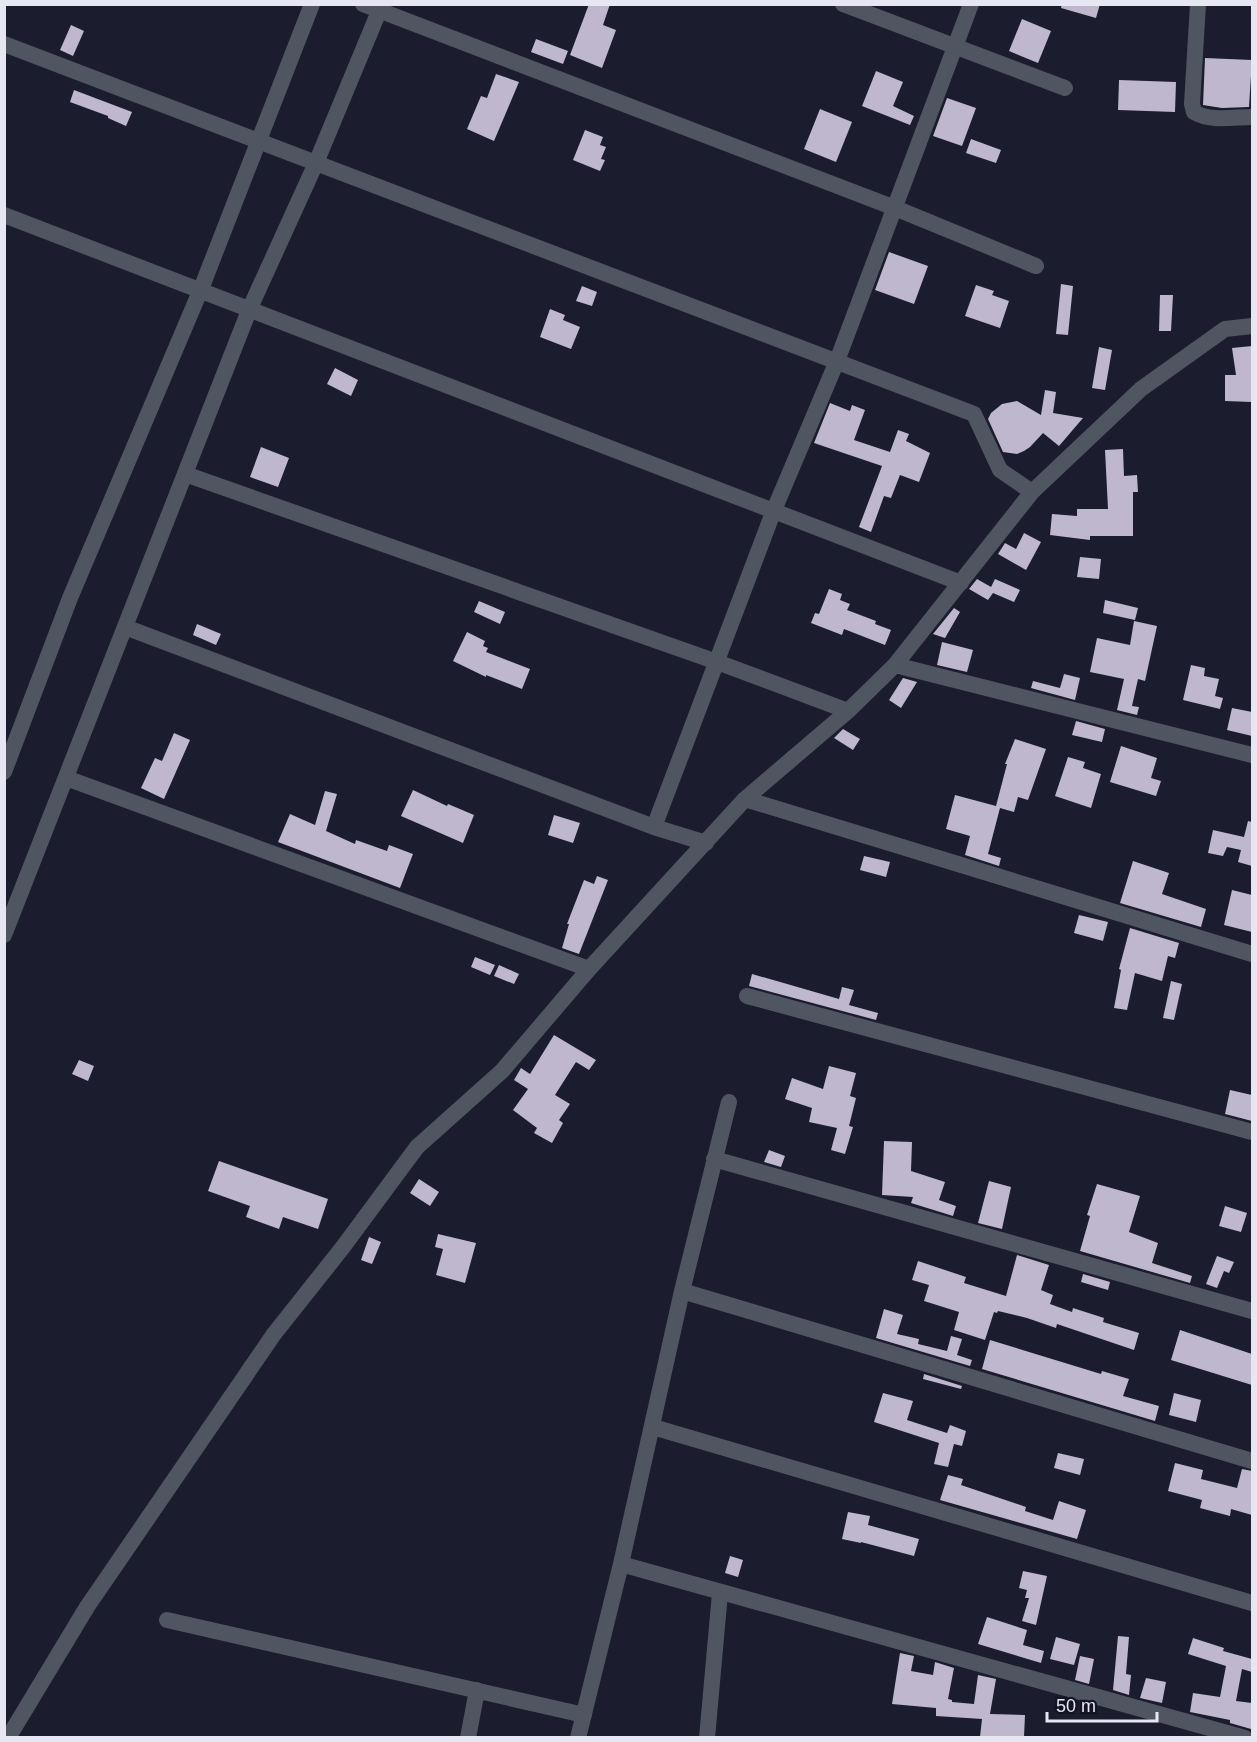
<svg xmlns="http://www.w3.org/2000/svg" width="1257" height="1742" font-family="Arial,sans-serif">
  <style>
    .building { fill: #beb7ce }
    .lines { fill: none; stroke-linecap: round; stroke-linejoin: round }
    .minor { stroke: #4f5662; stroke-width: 16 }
  </style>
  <rect width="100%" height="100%" fill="#1b1c2d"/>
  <path class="building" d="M 589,4 L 610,4 L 603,25 L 616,30 L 602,68 L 570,55 Z
    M 1062,4 L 1100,4 L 1096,18 L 1061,8 Z
    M 1022,19 L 1051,31 L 1038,63 L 1009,51 Z
    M 71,25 L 84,31 L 73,56 L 60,50 Z
    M 536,39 L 568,51 L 563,64 L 531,52 Z
    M 1205,58 L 1252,60 L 1249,107 L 1222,108 L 1203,105 Z
    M 876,71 L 903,82 L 893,106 L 914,116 L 910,125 L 862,106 Z
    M 496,74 L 519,82 L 494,141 L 467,129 L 481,96 L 487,98 Z
    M 1119,80 L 1176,82 L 1175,112 L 1118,110 Z
    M 74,90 L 132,112 L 126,126 L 108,118 L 108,116 L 70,102 Z
    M 947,98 L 976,108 L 962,146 L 933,136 Z
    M 820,109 L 852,122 L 836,162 L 804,149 Z
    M 585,130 L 603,137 L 600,145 L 606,147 L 601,159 L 605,160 L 600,171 L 573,160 Z
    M 971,139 L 1001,150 L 996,163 L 966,153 Z
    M 889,252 L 928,266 L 914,304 L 875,290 Z
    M 1061,284 L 1073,286 L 1068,335 L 1056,334 Z
    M 976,285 L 994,291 L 992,295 L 1009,301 L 1000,328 L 965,316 Z
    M 582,286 L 597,292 L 592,306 L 576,301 Z
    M 1160,295 L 1173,295 L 1171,331 L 1159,331 Z
    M 550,309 L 565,315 L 563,320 L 580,327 L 571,349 L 540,337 Z
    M 1252,346 L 1252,402 L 1225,401 L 1225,375 L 1236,375 L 1232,348 Z
    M 1099,347 L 1112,350 L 1105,390 L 1092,388 Z
    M 335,368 L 358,380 L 351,396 L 327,384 Z
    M 1045,390 L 1056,392 L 1053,413 L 1083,418 L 1059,446 L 1043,433 L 1030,447 L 1024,451 L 1017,454 L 1003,452 L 988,419 L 991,413 L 1002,404 L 1017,401 L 1041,415 Z
    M 830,403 L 850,411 L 852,405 L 865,410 L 854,440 L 890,452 L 898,430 L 909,434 L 906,441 L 930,453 L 919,482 L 900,475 L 891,498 L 884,496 L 871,532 L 859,527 L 882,466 L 814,443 Z
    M 261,447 L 289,458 L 278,487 L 250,477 Z
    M 1123,449 L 1124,476 L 1137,475 L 1138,492 L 1133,492 L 1133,536 L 1090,536 L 1090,540 L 1050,535 L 1052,514 L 1077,516 L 1077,509 L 1108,509 L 1105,450 Z
    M 1024,533 L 1041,542 L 1026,570 L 998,554 L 1005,543 L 1016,549 Z
    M 1080,557 L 1101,559 L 1099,579 L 1077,577 Z
    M 977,579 L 991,587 L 995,579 L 1020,590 L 1014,602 L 993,593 L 988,600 L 969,589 Z
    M 829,589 L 842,594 L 840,600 L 850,604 L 847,610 L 876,621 L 875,624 L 891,630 L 885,645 L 844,629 L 842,635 L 811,623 L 815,613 L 819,614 Z
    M 1105,600 L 1138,608 L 1135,620 L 1103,613 Z
    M 479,601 L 505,612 L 500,624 L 474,612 Z
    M 954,608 L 960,612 L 945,638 L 933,634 Z
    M 1134,621 L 1157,626 L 1145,681 L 1138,679 L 1132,706 L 1139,707 L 1137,715 L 1117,710 L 1124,679 L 1090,672 L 1097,638 L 1130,645 Z
    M 197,624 L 221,634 L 216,645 L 193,635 Z
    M 467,632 L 485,641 L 483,646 L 488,648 L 486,652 L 530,669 L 522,689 L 486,675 L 486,677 L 453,661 Z
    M 942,642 L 973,650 L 967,672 L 937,665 Z
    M 1191,665 L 1205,668 L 1204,676 L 1219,679 L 1215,696 L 1223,698 L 1220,709 L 1183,700 Z
    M 1064,674 L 1080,678 L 1075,700 L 1031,688 L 1033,681 L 1060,688 Z
    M 903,678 L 917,682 L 901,708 L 889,700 Z
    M 1232,708 L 1252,712 L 1252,736 L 1227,730 Z
    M 1076,721 L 1105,729 L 1102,742 L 1072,735 Z
    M 843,729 L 860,739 L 853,750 L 834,738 Z
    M 174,733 L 190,740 L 164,799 L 141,788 L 155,758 L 162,761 Z
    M 1015,739 L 1046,749 L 1028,800 L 1018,797 L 1014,812 L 1000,808 L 988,854 L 1001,858 L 999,866 L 965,855 L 970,836 L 946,829 L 955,795 L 996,806 L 1007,764 L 1005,764 Z
    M 1121,746 L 1157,758 L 1151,778 L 1161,781 L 1156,796 L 1110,782 Z
    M 1068,757 L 1085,762 L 1083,768 L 1101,774 L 1091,808 L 1055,796 Z
    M 413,790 L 447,806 L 448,804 L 474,815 L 463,843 L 401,816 Z
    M 325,791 L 337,794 L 326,831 L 355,844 L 356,840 L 387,851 L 389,845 L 413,854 L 400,888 L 278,842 L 290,814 L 315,825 Z
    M 554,815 L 580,823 L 573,843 L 548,835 Z
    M 1248,821 L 1252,822 L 1252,866 L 1238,862 L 1241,850 L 1227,847 L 1223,856 L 1208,853 L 1213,830 L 1244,837 Z
    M 864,856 L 890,862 L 886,877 L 860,870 Z
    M 1133,861 L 1169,873 L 1162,894 L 1206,909 L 1201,927 L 1120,903 Z
    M 597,876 L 608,880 L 579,954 L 562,948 L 569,924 L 567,924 L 584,880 L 594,884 Z
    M 1232,890 L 1252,895 L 1252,932 L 1224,925 Z
    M 1079,915 L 1108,922 L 1103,941 L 1074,933 Z
    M 1130,928 L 1179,943 L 1175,958 L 1168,956 L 1162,981 L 1135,973 L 1127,1010 L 1114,1008 L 1121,970 L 1119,969 Z
    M 475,957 L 495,965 L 490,975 L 471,967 Z
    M 499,965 L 519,974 L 514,984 L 494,976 Z
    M 752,974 L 839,999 L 842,987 L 854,990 L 849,1005 L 878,1013 L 876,1020 L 749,986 Z
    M 1171,981 L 1182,984 L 1174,1020 L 1163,1018 Z
    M 554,1035 L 596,1060 L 589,1070 L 576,1062 L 555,1095 L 570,1104 L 559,1120 L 563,1123 L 552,1143 L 534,1133 L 537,1128 L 513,1110 L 528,1089 L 514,1080 L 521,1068 L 530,1074 Z
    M 79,1060 L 94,1066 L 88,1081 L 72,1074 Z
    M 829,1066 L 856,1073 L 850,1096 L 856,1098 L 849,1126 L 853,1127 L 845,1154 L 831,1150 L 837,1128 L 809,1122 L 812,1108 L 785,1099 L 792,1078 L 823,1089 Z
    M 1230,1090 L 1252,1095 L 1252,1121 L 1225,1114 Z
    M 884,1141 L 912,1142 L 911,1171 L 945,1182 L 939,1200 L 956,1206 L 953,1216 L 911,1203 L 913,1197 L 882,1195 Z
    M 769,1150 L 785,1156 L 781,1167 L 764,1162 Z
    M 219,1161 L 328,1199 L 318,1229 L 283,1217 L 279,1229 L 246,1217 L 250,1206 L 208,1191 Z
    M 419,1179 L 439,1192 L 430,1206 L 410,1193 Z
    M 989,1181 L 1011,1187 L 1002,1229 L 978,1223 Z
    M 1097,1184 L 1140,1196 L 1129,1232 L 1158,1243 L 1152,1263 L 1192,1276 L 1190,1283 L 1080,1251 L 1090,1216 L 1087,1215 Z
    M 1225,1206 L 1247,1213 L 1241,1232 L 1219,1226 Z
    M 438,1234 L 476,1243 L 465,1283 L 436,1275 L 443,1249 L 435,1247 Z
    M 369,1237 L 381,1242 L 372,1264 L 361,1260 Z
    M 1017,1255 L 1049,1265 L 1041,1290 L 1053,1295 L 1050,1304 L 1072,1312 L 1073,1308 L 1104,1318 L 1103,1322 L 1139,1333 L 1134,1350 L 1057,1324 L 1056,1328 L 1027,1318 L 998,1311 L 997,1313 L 994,1312 L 985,1340 L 954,1330 L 959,1312 L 924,1301 L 929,1285 L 912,1280 L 918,1261 L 966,1277 L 964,1283 L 1006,1296 Z
    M 1217,1256 L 1234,1262 L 1229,1273 L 1224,1271 L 1217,1288 L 1206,1284 Z
    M 1083,1274 L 1110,1282 L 1108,1290 L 1081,1282 Z
    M 884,1309 L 903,1315 L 897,1334 L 919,1339 L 918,1344 L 947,1351 L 951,1336 L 962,1339 L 957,1355 L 972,1360 L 970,1366 L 876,1338 Z
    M 1180,1330 L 1252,1354 L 1252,1385 L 1171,1360 Z
    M 990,1340 L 1101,1374 L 1102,1371 L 1129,1379 L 1123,1396 L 1159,1406 L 1155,1421 L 982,1369 Z
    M 924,1374 L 962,1386 L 961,1389 L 923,1379 Z
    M 883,1393 L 913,1401 L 907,1420 L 947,1433 L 950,1425 L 966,1431 L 962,1446 L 954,1444 L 948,1467 L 934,1464 L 939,1443 L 874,1422 Z
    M 1174,1393 L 1201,1400 L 1196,1422 L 1169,1415 Z
    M 1058,1453 L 1084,1459 L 1080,1475 L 1054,1468 Z
    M 1175,1463 L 1203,1470 L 1201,1479 L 1237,1488 L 1242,1469 L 1252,1471 L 1252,1515 L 1231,1509 L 1230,1516 L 1200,1508 L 1202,1500 L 1168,1491 Z
    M 948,1475 L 963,1479 L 961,1485 L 1026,1507 L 1025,1511 L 1053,1520 L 1059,1501 L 1086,1510 L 1077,1539 L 940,1500 Z
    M 848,1512 L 870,1516 L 868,1525 L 919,1539 L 914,1556 L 861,1542 L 861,1543 L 842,1539 Z
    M 730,1556 L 743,1560 L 738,1577 L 725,1573 Z
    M 1023,1571 L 1047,1576 L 1036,1625 L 1022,1621 L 1029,1598 L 1025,1598 L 1027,1590 L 1019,1588 Z
    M 987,1617 L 1027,1630 L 1023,1645 L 1044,1651 L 1041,1663 L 978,1644 Z
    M 1118,1636 L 1129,1637 L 1126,1674 L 1131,1675 L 1129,1695 L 1113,1690 Z
    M 1056,1637 L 1080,1644 L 1074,1665 L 1050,1659 Z
    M 1193,1638 L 1224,1648 L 1223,1651 L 1252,1659 L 1252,1672 L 1242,1669 L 1236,1701 L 1252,1703 L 1251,1729 L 1230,1723 L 1230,1720 L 1190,1712 L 1193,1693 L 1220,1697 L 1226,1666 L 1188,1654 Z
    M 900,1653 L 914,1656 L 911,1671 L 933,1675 L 935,1662 L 954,1668 L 948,1699 L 952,1700 L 952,1702 L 974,1704 L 978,1675 L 996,1679 L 990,1714 L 1025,1715 L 1024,1737 L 980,1737 L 982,1719 L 936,1716 L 936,1708 L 892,1704 Z
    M 1080,1656 L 1094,1659 L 1089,1684 L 1075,1680 Z
    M 1146,1678 L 1166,1682 L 1162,1703 L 1140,1698 Z"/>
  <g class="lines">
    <path class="minor" d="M 363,4 L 895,208 L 1036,266
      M 843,4 L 1065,88
      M 1198,4 L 1192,104 L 1194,112 C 1210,122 1234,117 1252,117
      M 4,44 L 974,414 L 1000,470 L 1032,492
      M 4,215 L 961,583
      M 185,474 L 717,662 L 848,711
      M 125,627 L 654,827 L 706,843
      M 895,665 L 1252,755
      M 4,772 L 70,598 L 201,289 L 312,4
      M 66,778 L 589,969
      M 745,799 L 1252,954
      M 654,827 L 774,510 L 837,361 L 971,4
      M 4,935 L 250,308 L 316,163 L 382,4
      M 747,996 L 1252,1132
      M 714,1159 L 1252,1311
      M 682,1291 L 1252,1461
      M 653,1427 L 1252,1603
      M 621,1564 L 1245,1738
      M 167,1620 L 584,1715
      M 8,1738 L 87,1607 L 274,1334 L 343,1247 L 417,1147 L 502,1071 L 589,969 L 745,799 L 848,711 L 895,665 L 1032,492 L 1141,389 L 1225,329 L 1252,326
      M 468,1738 L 477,1690
      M 578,1738 L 621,1564 L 682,1291 L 729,1102
      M 707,1738 L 720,1593"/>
  </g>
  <rect width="1257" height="1742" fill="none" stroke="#e6e7f3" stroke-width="12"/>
  <path d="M1047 1712v9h110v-9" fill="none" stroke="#e6e7f3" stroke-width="3"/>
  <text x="1056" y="1712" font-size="18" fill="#e6e7f3" stroke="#121323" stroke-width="4.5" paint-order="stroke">50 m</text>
</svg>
